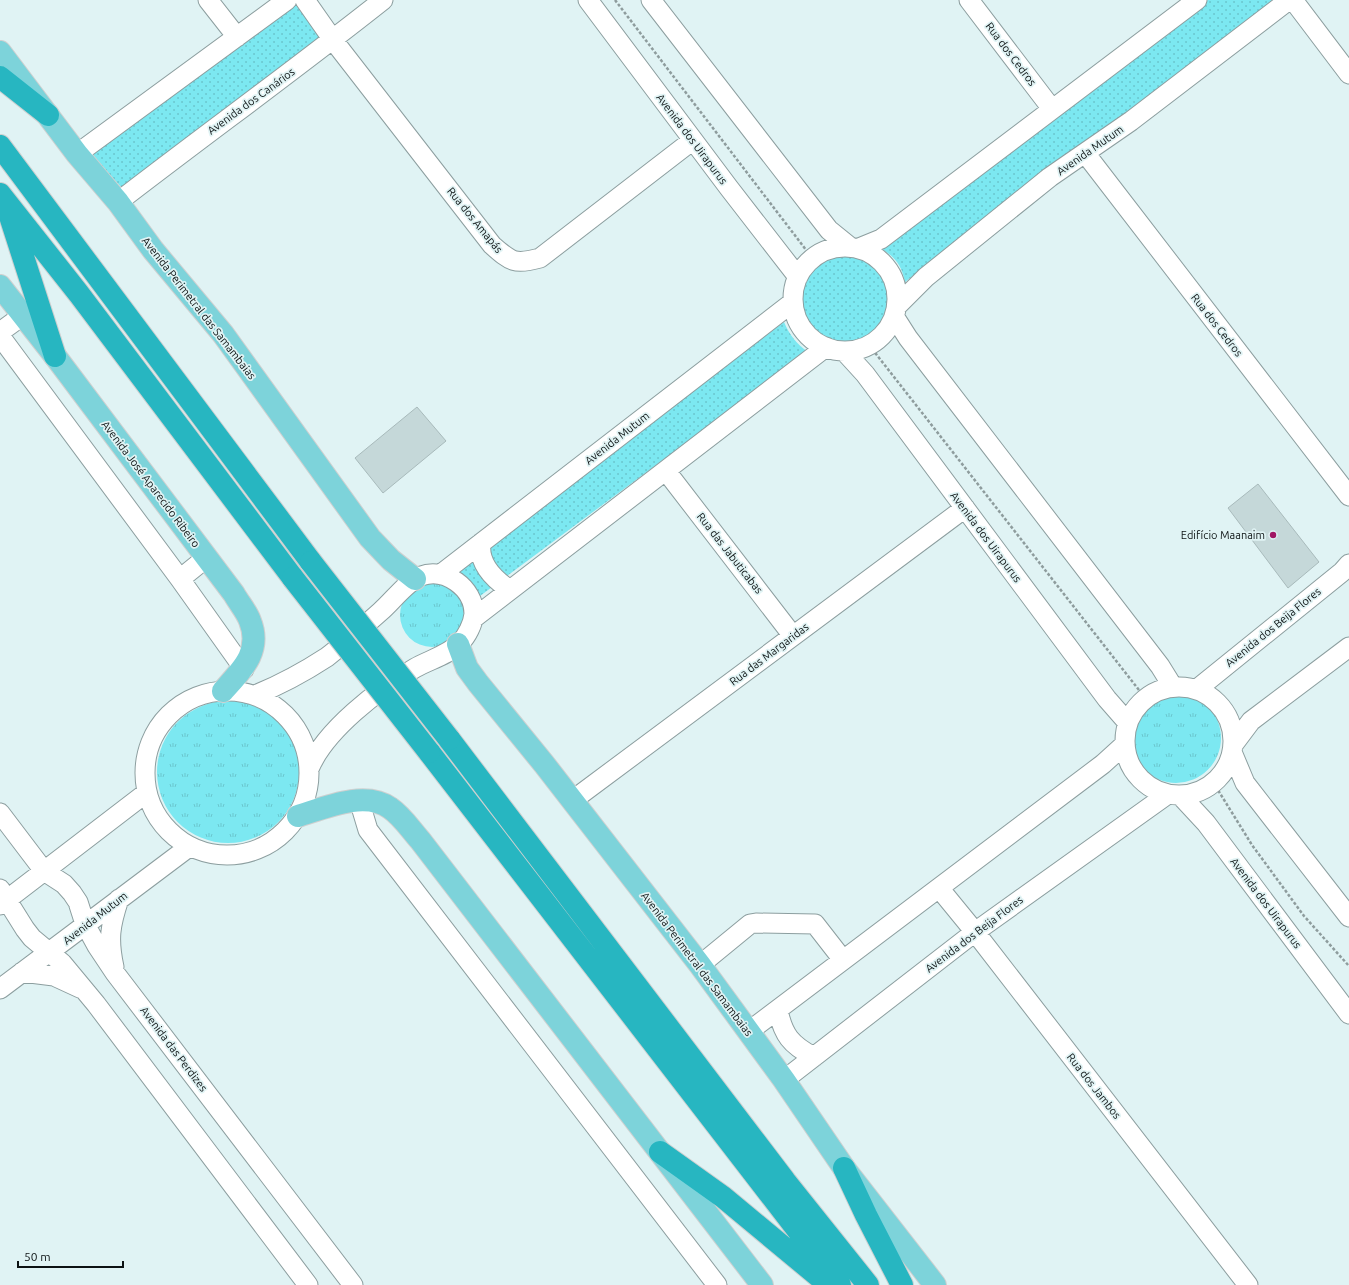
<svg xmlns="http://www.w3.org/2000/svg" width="1349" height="1285" font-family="Ubuntu,sans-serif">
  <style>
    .grass { fill: url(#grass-tufts) }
    .park { fill: url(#park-dots) }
    .building { fill: #c5d8d9; stroke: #a8babb }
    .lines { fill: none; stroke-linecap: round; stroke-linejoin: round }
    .minor-casing { stroke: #8c9e9f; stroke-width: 21 }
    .major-casing { stroke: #ced0d0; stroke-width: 24 }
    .highway-casing { stroke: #ced0d0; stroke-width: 24 }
    .path { stroke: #8e9c9d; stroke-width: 2.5; stroke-dasharray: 3 2; stroke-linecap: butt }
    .minor { stroke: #fff; stroke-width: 19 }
    .major { stroke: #7dd3da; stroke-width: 22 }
    .highway { stroke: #27b6c1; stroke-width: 22 }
    .highway-bridge-casing { stroke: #ced0d0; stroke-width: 24; stroke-linecap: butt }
    .highway-bridge { stroke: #27b6c1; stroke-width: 22 }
    .poi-dot { fill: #a01764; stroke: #e0f3f4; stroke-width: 1.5 }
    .labels { text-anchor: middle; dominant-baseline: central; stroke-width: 3.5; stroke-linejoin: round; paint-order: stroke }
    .street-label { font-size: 11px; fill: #0c1213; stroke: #e0f3f4 }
    .poi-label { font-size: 11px; fill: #0c1213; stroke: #e0f3f4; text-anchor: end }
  </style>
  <defs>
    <pattern id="grass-tufts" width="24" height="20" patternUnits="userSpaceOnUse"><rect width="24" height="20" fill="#7ce8f1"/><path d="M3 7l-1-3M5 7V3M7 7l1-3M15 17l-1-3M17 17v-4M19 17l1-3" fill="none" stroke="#6ac6ce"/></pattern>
    <pattern id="park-dots" width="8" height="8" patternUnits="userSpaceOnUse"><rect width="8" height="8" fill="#7ce8f1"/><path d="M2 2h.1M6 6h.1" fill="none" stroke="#6ac6ce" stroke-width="1.8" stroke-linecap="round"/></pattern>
  </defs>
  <rect width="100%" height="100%" fill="#e0f3f4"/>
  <path class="grass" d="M400 615a32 32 0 1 1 64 0a32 32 0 1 1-64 0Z
    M1131 738a45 45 0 1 1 90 0a45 45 0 1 1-90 0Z
    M157 772a71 71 0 1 1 142 0a71 71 0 1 1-142 0Z"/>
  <path class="park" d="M 1208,0 L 1273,0 L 905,282 C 902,266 895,257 882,249 Z
    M 295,4 L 321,37 L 121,187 L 90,154 Z
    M801 299a44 44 0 1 1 88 0a44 44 0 1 1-88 0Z
    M 784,322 C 790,336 797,344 808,352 L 480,596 C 474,584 467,577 455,570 Z"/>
  <path class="building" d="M 417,407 L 446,441 L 383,493 L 355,458 Z
    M 1258,484 L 1319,562 L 1288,588 L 1228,508 Z"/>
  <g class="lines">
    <defs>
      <path id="minor" d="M 208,0 L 237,37
        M 305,0 L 333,40 L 492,245 C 511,262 515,265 540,258 L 693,140
        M 588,0 L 729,188 L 798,277
        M 651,0 L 829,230 L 850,247
        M 969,0 L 1052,109
        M 1293,0 L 1349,74
        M 1085,153 L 1349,496
        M 77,154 L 287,0
        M 118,202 C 206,134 296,69 383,0
        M793 299a52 52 0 1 1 104 0a52 52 0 1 1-104 0Z
        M 859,248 L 881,239 L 1197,0
        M 897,306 L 926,277 L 1050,177 L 1131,121 L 1289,0
        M 894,316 L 908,338 L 1160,666 L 1173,687
        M 0,332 L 22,316
        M 0,336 L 180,579 L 244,669
        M 844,351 L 865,374 L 1107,699 L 1128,723
        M 666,471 L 793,636
        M 481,543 C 478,564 495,580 510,590
        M 441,574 L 793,302
        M 180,579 L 206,558
        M 474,618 L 826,347
        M1125 741a54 54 0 1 1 108 0a54 54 0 1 1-108 0Z
        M 1196,690 L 1342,572 L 1349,564
        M145 773a82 82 0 1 1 164 0a82 82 0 1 1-164 0Z
        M 255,695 C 280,685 304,672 327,657 C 345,643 363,627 380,612 C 393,601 406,582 421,576 C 445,567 474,588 474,614 C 473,624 467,636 460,643 C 448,655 429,660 415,668 C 379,689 325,730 309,769
        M 1233,745 L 1251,721 L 1349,647
        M 1232,752 L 1245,783 L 1349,917
        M 1180,795 L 1206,823 L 1349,1014
        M 359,800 L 368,830 L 717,1285
        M 573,800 L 965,508
        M 0,813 L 44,871 L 64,884 L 72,893 L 78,902 L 85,924 L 97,946 L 115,973 L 353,1285
        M 939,888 L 975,932 L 1248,1285
        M 0,889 L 25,929 L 32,938 L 62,963 L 96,1004 L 308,1285
        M 0,905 L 146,793
        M 700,965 L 750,924 L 756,923 L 815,924 L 843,960
        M 114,967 C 108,939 110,926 119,899
        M 22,972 L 54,976 L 80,988
        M 0,989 C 63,942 126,894 189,847
        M 778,1010 C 783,1035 791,1045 814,1057
        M 748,1032 L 1103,764 L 1125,744
        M 784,1080 L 975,932 L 1168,794"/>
      <path id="major" d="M 0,52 L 77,154 L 118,202 L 153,250 L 223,334 L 370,538 L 391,560 L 415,579
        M 0,286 L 55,356 L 234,594 C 239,603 247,612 250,621 C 262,651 242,670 223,691
        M 458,644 L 467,668 L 478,683 L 544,764 L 700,965 L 784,1080 L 844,1168 L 935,1285
        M 298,816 C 324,808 365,790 390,808 C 402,816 411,830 420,840 L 762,1285"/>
      <path id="highway" d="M 0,77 L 48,115
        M 0,146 L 311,562
        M 0,194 L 79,294 L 293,578
        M 9,213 L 55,356
        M 449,739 L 785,1181 L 868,1285
        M 429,752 L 840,1285
        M 660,1152 L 723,1197 L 829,1285
        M 844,1168 L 866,1215 L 902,1285"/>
    </defs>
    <use href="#minor" class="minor-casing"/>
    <use href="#major" class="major-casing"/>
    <use href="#highway" class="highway-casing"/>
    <path class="path" d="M 615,0 L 813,259
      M 869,345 L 1146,699
      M 1213,782 L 1252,845 L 1304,916 L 1349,966"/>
    <use href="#minor" class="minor"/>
    <use href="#major" class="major"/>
    <use href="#highway" class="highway"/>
    <defs>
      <path id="highway-bridge" d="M 311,562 L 449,739
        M 293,578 L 429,752"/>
    </defs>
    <use href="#highway-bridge" class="highway-bridge-casing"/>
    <use href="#highway-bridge" class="highway-bridge"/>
  </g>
  <circle class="poi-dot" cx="1273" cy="535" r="4"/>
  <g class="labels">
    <g class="street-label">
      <text transform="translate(1011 54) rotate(53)">Rua dos Cedros</text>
      <text transform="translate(251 101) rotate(-36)">Avenida dos Canários</text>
      <text transform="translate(692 139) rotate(53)">Avenida dos Uirapurus</text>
      <text transform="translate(1090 150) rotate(-35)">Avenida Mutum</text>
      <text transform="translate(475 220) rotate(51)">Rua dos Amapás</text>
      <text transform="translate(199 308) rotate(52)">Avenida Perimetral das Samambaias</text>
      <text transform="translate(1217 325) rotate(52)">Rua dos Cedros</text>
      <text transform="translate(617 438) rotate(-38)">Avenida Mutum</text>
      <text transform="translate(151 484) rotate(53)">Avenida José Aparecido Ribeiro</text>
      <text transform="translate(986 537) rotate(53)">Avenida dos Uirapurus</text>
      <text transform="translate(730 553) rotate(52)">Rua das Jabuticabas</text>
      <text transform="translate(1273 627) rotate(-39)">Avenida dos Beija Flores</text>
      <text transform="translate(769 654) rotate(-37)">Rua das Margaridas</text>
      <text transform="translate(1266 903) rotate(53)">Avenida dos Uirapurus</text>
      <text transform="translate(95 918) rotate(-38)">Avenida Mutum</text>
      <text transform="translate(974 934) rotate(-37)">Avenida dos Beija Flores</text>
      <text transform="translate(697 964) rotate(53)">Avenida Perimetral das Samambaias</text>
      <text transform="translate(174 1049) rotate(53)">Avenida das Perdizes</text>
      <text transform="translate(1094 1086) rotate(52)">Rua dos Jambos</text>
    </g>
    <g class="poi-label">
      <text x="1265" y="535">Edifício Maanaim</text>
    </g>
  </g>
  <path d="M18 1261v6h105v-6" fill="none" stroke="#0c1213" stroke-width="2"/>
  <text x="24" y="1261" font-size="12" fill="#0c1213" stroke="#e0f3f4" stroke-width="3" paint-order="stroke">50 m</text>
</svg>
